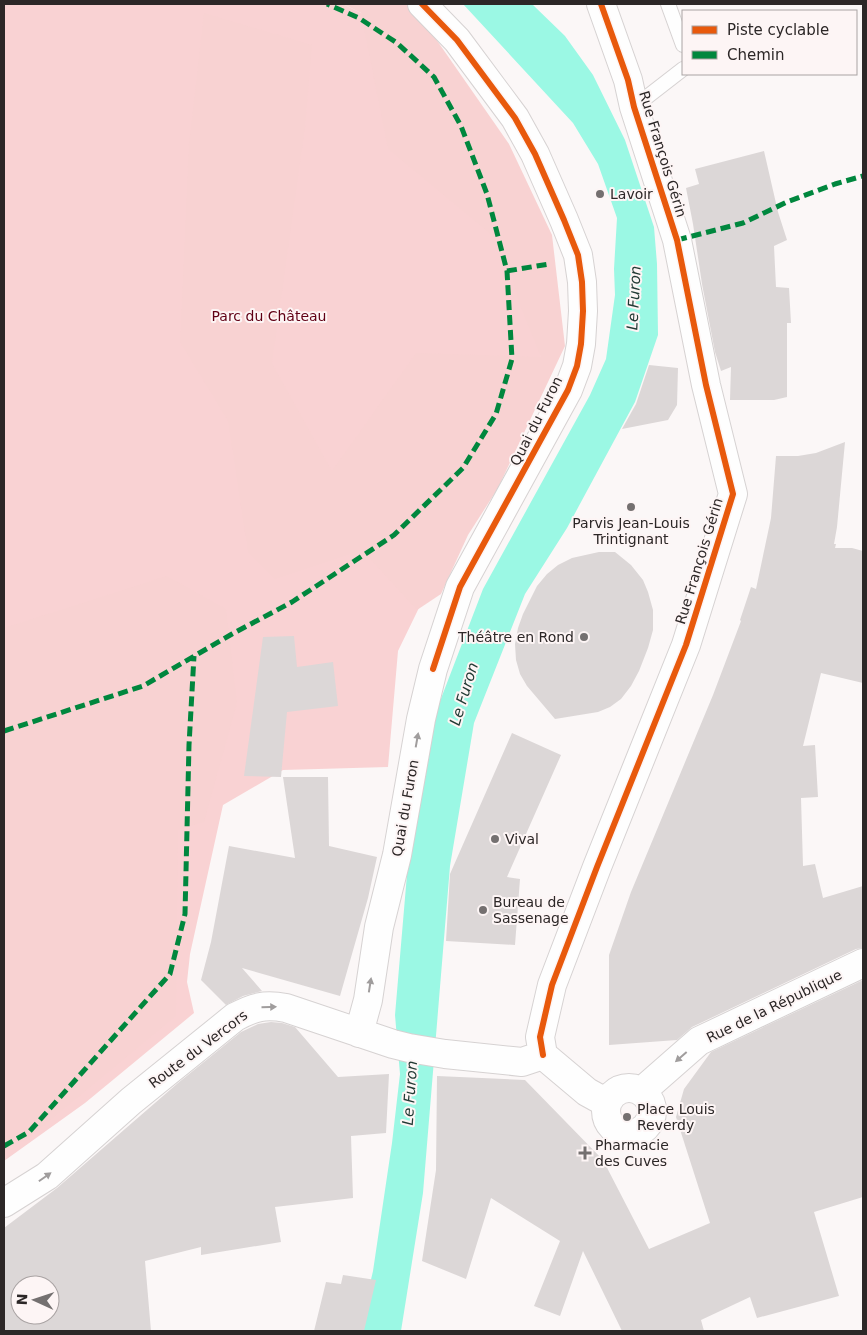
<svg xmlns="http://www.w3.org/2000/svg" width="867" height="1335" font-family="'DejaVu Sans',sans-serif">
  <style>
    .green { fill: #f9d2d3 }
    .forest { fill: #f8d2d2 }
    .water { fill: #9bf8e4 }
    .building { fill: #dcd7d7; fill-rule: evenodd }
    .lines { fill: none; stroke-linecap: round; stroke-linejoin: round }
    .lane-casing { stroke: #d6d2d2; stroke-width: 16 }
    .street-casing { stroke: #d6d2d2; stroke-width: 30 }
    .lane { stroke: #fefefe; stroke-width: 14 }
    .street { stroke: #fefefe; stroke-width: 28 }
    .quiet { stroke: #00873e; stroke-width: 5; stroke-dasharray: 10 5; stroke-linecap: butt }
    .cycleway-casing { stroke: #fdf5f5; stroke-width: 9 }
    .cycleway { stroke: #e8590c; stroke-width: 6 }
    .oneway { fill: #a09d9d }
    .poi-dot { fill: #747070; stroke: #fdf5f5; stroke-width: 2 }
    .labels { text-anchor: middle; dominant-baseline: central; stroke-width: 4; stroke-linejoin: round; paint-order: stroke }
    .street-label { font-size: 14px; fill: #2c2727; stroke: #fdf5f5 }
    .poi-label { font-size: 14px; fill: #2c2727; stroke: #fdf5f5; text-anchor: start }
    .park-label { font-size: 14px; fill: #600015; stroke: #fdf5f5 }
    .water-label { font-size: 15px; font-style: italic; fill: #223a34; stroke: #fdf5f5 }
  </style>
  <rect width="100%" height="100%" fill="#fbf7f7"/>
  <path class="green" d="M 4,4 L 343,4 L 361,13 L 531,233 L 541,357 L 398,651 L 388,767 L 283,770 L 223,805 L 190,954 L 187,982 L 194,1013 L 85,1103 L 4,1161 Z"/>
  <path class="forest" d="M 343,4 L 409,4 L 422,19 L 509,144 L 552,235 L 565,346 L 498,488 L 468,535 L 441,594 L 417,610 L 362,550 L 275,579 L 248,552 L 228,421 L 180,342 L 189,144 L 204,13 L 312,45 L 305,127 L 272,363 L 332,471 L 416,353 L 541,357 L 519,303 L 505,246 L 388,149 L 361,13 Z
    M 167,576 L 226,609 L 237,703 L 204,822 L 178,830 L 176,1016 L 30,1137 L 4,1150 L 4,846 L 9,840 L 4,841 L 4,628 Z"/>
  <path class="water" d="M 463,4 L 532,4 L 565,36 L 593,75 L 625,140 L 654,227 L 657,264 L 658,335 L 635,402 L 567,528 L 525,594 L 474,723 L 450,866 L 423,1193 L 401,1331 L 359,1331 L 373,1271 L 392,1143 L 400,1074 L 395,1015 L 409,851 L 432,722 L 483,589 L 590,395 L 606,359 L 615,295 L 614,269 L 617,218 L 598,164 L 573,123 Z"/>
  <path class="building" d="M 764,151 L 778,212 L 787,240 L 774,246 L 776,287 L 789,288 L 791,323 L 787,323 L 787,397 L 774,400 L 730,400 L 731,367 L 721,371 L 715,352 L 702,284 L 693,224 L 686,188 L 699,184 L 695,169 Z
    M 649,365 L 678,368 L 677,405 L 668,420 L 622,429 L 636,404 Z
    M 845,442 L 837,527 L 834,544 L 836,544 L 835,548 L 852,548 L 863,551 L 863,683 L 821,673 L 803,746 L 815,745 L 818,797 L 801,798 L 803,866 L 815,864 L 823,898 L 863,886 L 863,948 L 856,949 L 692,1027 L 677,1040 L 609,1045 L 609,955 L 631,892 L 713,695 L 741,621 L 740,620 L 751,587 L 756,589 L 771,518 L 776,456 L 798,456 L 816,453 Z
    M 599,552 L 615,552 L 631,565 L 643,580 L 648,592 L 653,610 L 653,630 L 648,648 L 639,671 L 631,686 L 621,699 L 610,707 L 598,712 L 555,719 L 527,686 L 520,674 L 516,660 L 515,644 L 518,628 L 523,614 L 537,586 L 547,574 L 558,565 L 572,558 Z
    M 294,636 L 297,667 L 333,662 L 338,706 L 287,712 L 281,777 L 244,776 L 263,637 Z
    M 512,733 L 561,755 L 507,877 L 520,879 L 515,945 L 446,941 L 450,874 Z
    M 283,777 L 328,777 L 329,846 L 377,857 L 368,898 L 340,996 L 242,968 L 262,991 L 243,996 L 226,1005 L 201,980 L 211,942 L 229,846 L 295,858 Z
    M 863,980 L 863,1197 L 814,1212 L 839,1296 L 757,1318 L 750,1297 L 701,1320 L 704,1331 L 622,1331 L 583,1251 L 560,1316 L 534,1306 L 560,1241 L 491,1198 L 466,1279 L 422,1261 L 436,1170 L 437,1076 L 525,1080 L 603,1160 L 649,1249 L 710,1223 L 676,1117 L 684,1089 L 711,1052 Z
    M 271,1022 L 282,1023 L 295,1027 L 338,1077 L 389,1074 L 386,1133 L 351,1136 L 353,1198 L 275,1207 L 281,1242 L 201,1255 L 201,1247 L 145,1261 L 151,1331 L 4,1331 L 4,1228 L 57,1188 L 178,1083 L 241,1032 L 258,1024 ZM 20,1285 L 50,1285 L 50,1315 L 20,1315 Z
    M 343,1275 L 376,1280 L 364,1331 L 314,1331 L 326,1282 L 341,1284 Z"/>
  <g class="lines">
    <defs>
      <path id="lane" d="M 668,4 L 683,45
        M 634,107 L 683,69"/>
      <path id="street" d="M 359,1033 L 368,1000 L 379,927 L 397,855 L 421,719 L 433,669 L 460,587 L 568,390 L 577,366 L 581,344 L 583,311 L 582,282 L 578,255 L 564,220 L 535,154 L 515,118 L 457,40 L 422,4
        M 543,1055 L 540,1037 L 552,985 L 597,867 L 686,645 L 733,494 L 706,385 L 677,240 L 634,107 L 628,80 L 601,4
        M 543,1055 L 587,1092 L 607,1103
        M606 1111a23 23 0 1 1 46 0a23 23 0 1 1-46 0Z
        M 642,1091 L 699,1041 L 863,963
        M 4,1203 L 47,1176 L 131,1101 L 235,1017 C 254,1007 264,1004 286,1008 L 393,1044 L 409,1048 L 445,1054 L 522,1062 L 543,1055"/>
    </defs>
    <use href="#lane" class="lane-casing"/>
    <use href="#street" class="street-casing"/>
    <use href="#lane" class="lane"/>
    <use href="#street" class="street"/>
    <path class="quiet" d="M 677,240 L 743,223 L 787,202 L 835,184 L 863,176
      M 507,271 L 549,264
      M 4,731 L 143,686 L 232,634 L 292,602 L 394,535 L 463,468 L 496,414 L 512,359 L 507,271 L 487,194 L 461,126 L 434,77 L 397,43 L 359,18 L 327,4
      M 4,1146 L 29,1132 L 170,974 L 185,914 L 189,745 L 194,656"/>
    <defs>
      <path id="cycleway" d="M 422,4 L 457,40 L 515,118 L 535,154 L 564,220 L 578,255 L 582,282 L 583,311 L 581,344 L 577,366 L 568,390 L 460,587 L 433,669
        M 543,1055 L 540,1037 L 552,985 L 597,867 L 686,645 L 733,494 L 706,385 L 677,240 L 634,107 L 628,80 L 601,4"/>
    </defs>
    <use href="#cycleway" class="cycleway-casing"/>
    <use href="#cycleway" class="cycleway"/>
  </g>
  <defs><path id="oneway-solid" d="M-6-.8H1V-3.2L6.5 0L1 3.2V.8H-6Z" transform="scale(1.25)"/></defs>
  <g class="oneway">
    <use href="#oneway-solid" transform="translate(417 740) rotate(-80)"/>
    <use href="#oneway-solid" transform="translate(370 985) rotate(-81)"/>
    <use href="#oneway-solid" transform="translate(269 1007) rotate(-1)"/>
    <use href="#oneway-solid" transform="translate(681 1057) rotate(139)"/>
    <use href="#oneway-solid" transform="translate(45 1177) rotate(-35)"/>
  </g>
  <g class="poi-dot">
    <circle cx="600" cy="194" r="5"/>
    <circle cx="631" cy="507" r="5"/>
    <circle cx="584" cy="637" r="5"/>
    <circle cx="495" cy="839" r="5"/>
    <circle cx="483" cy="910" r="5"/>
    <circle cx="627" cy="1117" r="5"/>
    <path d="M582.5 1145.5h5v5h5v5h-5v5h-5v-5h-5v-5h5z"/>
  </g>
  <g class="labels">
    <g class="street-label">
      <text transform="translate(663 154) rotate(73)">Rue François Gérin</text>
      <text transform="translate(536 421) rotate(-63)">Quai du Furon</text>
      <text transform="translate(699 561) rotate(-73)">Rue François Gérin</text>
      <text transform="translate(405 808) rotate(-80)">Quai du Furon</text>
      <text transform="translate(774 1006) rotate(-26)">Rue de la République</text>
      <text transform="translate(198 1049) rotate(-37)">Route du Vercors</text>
    </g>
    <g class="poi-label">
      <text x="610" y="194">Lavoir</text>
      <text x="631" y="523" text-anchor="middle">Parvis Jean-Louis<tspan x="631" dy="16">Trintignant</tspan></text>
      <text x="574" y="637" text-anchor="end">Théâtre en Rond</text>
      <text x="505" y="839">Vival</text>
      <text x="493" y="902">Bureau de<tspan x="493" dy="16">Sassenage</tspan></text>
      <text x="637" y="1109">Place Louis<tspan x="637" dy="16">Reverdy</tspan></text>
      <text x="595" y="1145">Pharmacie<tspan x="595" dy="16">des Cuves</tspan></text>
    </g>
    <g class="park-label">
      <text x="269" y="316">Parc du Château</text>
    </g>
    <g class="water-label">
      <text transform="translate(634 298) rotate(-87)">Le Furon</text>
      <text transform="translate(464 694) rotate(-73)">Le Furon</text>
      <text transform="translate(410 1093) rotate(-86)">Le Furon</text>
    </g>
  </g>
  <rect width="867" height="1335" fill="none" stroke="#2c2727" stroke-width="10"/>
  <rect x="682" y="10" width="175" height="65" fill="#fdf5f5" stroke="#a9a3a3"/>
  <rect x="692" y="26" width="25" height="8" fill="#e8590c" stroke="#a9a3a3"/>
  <text x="727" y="35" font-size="15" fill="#2c2727">Piste cyclable</text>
  <rect x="692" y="51" width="25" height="8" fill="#00873e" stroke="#a9a3a3"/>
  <text x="727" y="60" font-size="15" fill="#2c2727">Chemin</text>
  <g transform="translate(35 1300) rotate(273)"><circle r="24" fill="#fdf5f5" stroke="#a9a3a3"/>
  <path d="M0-4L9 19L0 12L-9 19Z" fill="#747070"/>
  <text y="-8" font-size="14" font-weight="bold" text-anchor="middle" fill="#2c2727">N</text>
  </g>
</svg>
